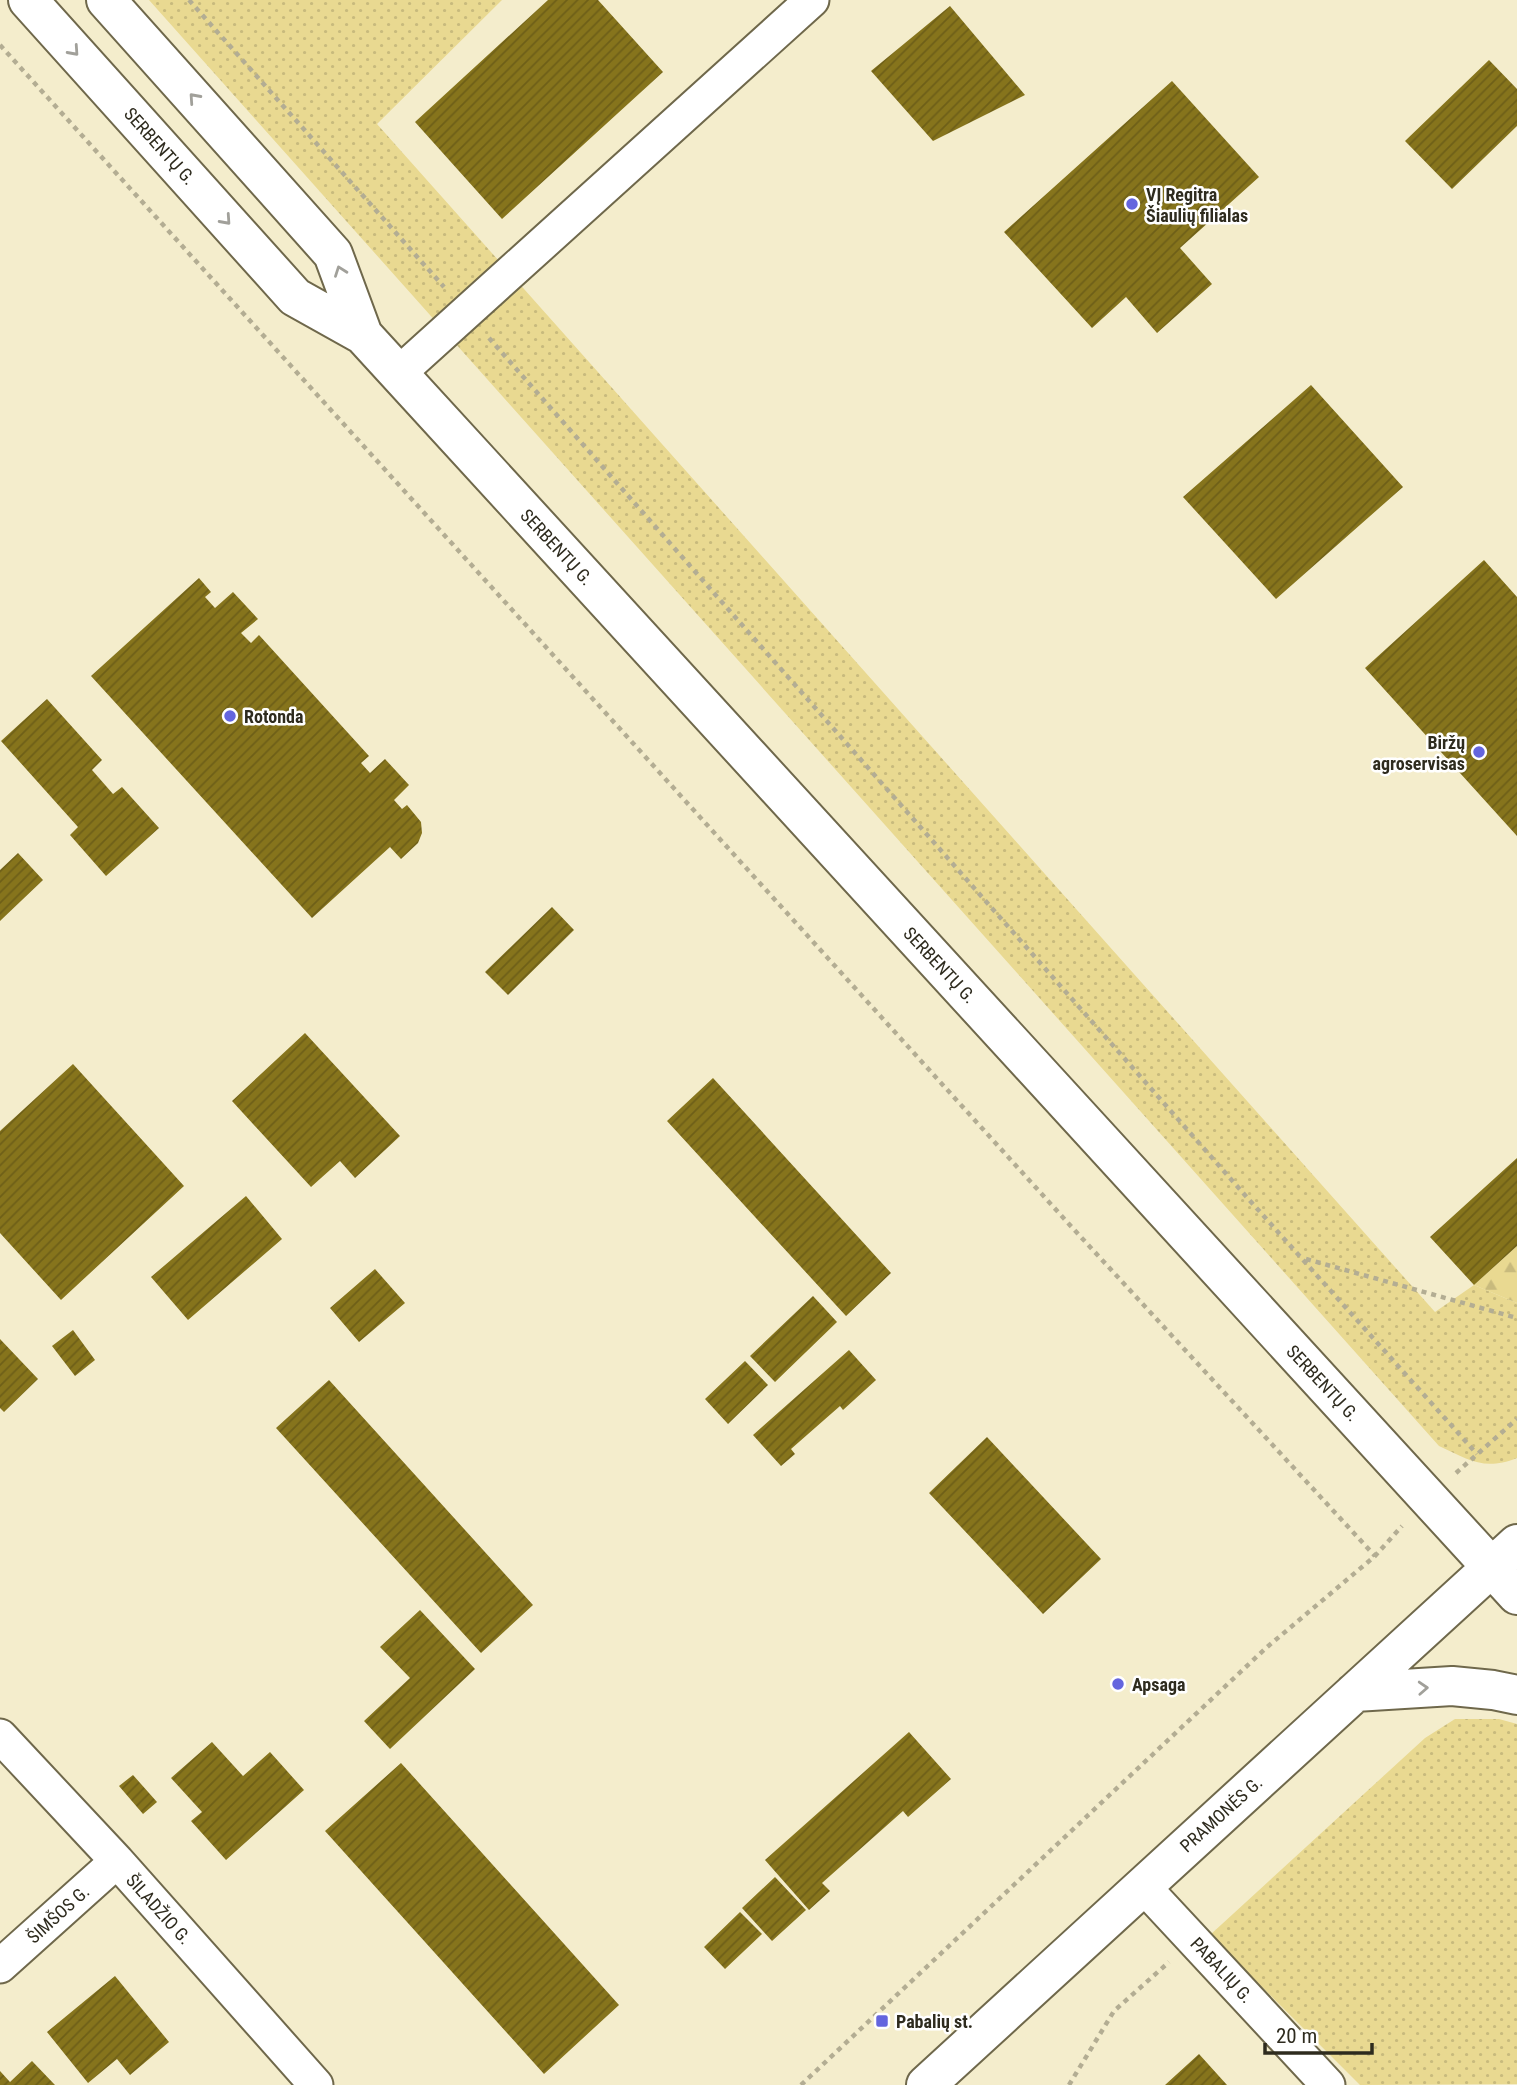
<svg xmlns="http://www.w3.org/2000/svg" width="1517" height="2085" font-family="'Roboto Condensed',sans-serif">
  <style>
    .green { fill: url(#green-dots) }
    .forest { fill: url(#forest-firs) }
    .building { fill: url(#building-hatch) }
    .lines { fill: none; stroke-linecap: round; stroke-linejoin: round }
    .street-casing { stroke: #6f684b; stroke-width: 37 }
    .secondary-casing { stroke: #6f684b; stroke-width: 42 }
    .path { stroke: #b3ad93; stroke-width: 4.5; stroke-dasharray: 5 5; stroke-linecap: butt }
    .street { stroke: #fff; stroke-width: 33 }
    .secondary { stroke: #fff; stroke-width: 38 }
    .oneway { stroke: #a1a09a }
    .poi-dot { fill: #6465de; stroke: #fff; stroke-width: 2.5 }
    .labels { text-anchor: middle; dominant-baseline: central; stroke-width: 5; stroke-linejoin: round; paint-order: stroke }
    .street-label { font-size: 18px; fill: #2e2b1e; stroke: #fff }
    .poi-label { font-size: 18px; font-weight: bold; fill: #2e2b1e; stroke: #fff; text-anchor: start }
  </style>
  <defs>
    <pattern id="green-dots" width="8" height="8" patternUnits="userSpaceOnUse" patternTransform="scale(1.75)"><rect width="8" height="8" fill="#e9d991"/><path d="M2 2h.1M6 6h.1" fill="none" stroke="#c8ba7d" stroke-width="1.8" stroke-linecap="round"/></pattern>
    <pattern id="forest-firs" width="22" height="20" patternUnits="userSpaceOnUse" patternTransform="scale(1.75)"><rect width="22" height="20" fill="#e9d991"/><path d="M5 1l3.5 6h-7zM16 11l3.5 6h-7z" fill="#c8ba7d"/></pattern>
    <pattern id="building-hatch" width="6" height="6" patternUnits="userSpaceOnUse" patternTransform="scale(1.75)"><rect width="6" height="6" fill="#86741c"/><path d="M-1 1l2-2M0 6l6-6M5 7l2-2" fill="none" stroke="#6e5f18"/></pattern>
  </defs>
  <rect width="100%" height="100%" fill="#f4edcc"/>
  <path class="green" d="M 149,0 L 502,0 L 377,124 L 1435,1312 L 1474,1285 L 1517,1303 L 1517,1458 C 1484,1471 1469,1460 1439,1446 Z
    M 1455,1719 L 1499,1719 L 1517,1724 L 1517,2084 L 1360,2085 L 1210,1935 L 1425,1738 Z"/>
  <path class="forest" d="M 1517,1246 L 1517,1303 L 1474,1285 Z"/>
  <path class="building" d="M 548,0 L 598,0 L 663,72 L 502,219 L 415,122 Z
    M 950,6 L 1025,95 L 933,141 L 871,71 Z
    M 1489,60 L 1517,89 L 1517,126 L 1452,189 L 1405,141 Z
    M 1172,81 L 1259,177 L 1180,248 L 1212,284 L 1157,333 L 1126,297 L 1092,328 L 1004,232 Z
    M 1311,385 L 1403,487 L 1276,599 L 1183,497 Z
    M 1484,560 L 1517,597 L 1517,836 L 1365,668 Z
    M 199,578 L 211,592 L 205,597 L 215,608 L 233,592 L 258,619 L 241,633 L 251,643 L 259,635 L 369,756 L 361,763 L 370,773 L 385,759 L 409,785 L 394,800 L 402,809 L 407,805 L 421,822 L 422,833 L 418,843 L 401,859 L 390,847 L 312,918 L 91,676 Z
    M 47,699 L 102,760 L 92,770 L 113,794 L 122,787 L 159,828 L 106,876 L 70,835 L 78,827 L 1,741 Z
    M 18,853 L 43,880 L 0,921 L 0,870 Z
    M 552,907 L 574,930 L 508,995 L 485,972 Z
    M 305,1033 L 400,1136 L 355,1178 L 340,1161 L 311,1187 L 232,1101 Z
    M 73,1064 L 184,1186 L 61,1300 L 0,1233 L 0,1131 Z
    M 713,1078 L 891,1273 L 846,1316 L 667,1121 Z
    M 1517,1158 L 1517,1246 L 1474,1285 L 1430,1237 Z
    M 246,1196 L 282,1239 L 188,1320 L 151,1277 Z
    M 375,1269 L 405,1303 L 359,1342 L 330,1308 Z
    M 813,1296 L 837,1322 L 775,1382 L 750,1356 Z
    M 73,1330 L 95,1360 L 75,1376 L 52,1346 Z
    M 0,1339 L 38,1379 L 4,1412 L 0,1408 Z
    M 849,1350 L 876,1380 L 843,1410 L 840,1406 L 791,1449 L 795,1454 L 781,1466 L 753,1435 Z
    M 745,1361 L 768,1385 L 728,1424 L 705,1399 Z
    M 329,1380 L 533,1605 L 481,1653 L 276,1428 Z
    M 987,1437 L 1101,1559 L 1043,1614 L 929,1493 Z
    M 420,1610 L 475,1669 L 390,1749 L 364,1721 L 410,1678 L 380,1647 Z
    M 909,1732 L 951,1779 L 908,1817 L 903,1811 L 822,1883 L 830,1891 L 809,1910 L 765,1860 Z
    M 212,1742 L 243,1776 L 270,1752 L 304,1790 L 226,1860 L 191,1821 L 202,1812 L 171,1778 Z
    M 401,1763 L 619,2005 L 544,2074 L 325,1831 Z
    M 133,1775 L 157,1802 L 143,1814 L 119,1786 Z
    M 775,1877 L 806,1910 L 772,1941 L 742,1908 Z
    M 740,1912 L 762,1934 L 725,1969 L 704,1947 Z
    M 115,1976 L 169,2042 L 130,2075 L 117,2059 L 88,2083 L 47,2032 Z
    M 1199,2054 L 1227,2085 L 1165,2085 Z
    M 32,2061 L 55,2085 L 0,2085 L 0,2071 L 10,2082 Z"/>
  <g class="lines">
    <defs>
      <path id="street" d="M 398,374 L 812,0
        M 0,1736 L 117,1861 L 316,2085
        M 1143,1886 L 1328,2085
        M 0,1966 L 117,1861"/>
      <path id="secondary" d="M 28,0 L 295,297 L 363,335 L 1517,1595
        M 106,0 L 333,254 L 363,335
        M 1355,1692 L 1452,1686 L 1493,1690 L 1517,1695
        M 926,2085 L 1517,1544"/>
    </defs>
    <use href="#street" class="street-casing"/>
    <use href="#secondary" class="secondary-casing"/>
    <path class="path" d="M 189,0 L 444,287
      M 0,45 L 1068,1223 L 1375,1556
      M 489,338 L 1252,1203 L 1477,1454
      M 1306,1259 L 1517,1318
      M 1456,1473 L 1517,1419
      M 801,2085 L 1266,1648 L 1375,1556 L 1402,1526
      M 1069,2085 L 1114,2011 L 1169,1962"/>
    <use href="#street" class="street"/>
    <use href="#secondary" class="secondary"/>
  </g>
  <defs><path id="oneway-chevron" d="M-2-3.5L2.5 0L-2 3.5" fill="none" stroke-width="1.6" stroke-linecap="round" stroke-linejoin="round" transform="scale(1.75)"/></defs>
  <g class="oneway">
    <use href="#oneway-chevron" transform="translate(74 51) rotate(48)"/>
    <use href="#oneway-chevron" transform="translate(194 98) rotate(-132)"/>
    <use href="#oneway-chevron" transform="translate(226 220) rotate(48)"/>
    <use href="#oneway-chevron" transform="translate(340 271) rotate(-110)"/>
    <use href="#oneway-chevron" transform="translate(1423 1688) rotate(-3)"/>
  </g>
  <g class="poi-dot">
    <circle cx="1132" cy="204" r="7"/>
    <circle cx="230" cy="716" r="7"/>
    <circle cx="1479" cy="752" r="7"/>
    <circle cx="1118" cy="1684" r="7"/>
    <rect x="875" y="2014" width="14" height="14" rx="3.5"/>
  </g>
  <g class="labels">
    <g class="street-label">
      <text transform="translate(160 146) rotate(48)">SERBENTŲ G.</text>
      <text transform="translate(557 547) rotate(47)">SERBENTŲ G.</text>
      <text transform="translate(940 965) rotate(47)">SERBENTŲ G.</text>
      <text transform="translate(1323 1383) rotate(47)">SERBENTŲ G.</text>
      <text transform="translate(1221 1814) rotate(-42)">PRAMONĖS G.</text>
      <text transform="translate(159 1909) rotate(48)">ŠILADŽIO G.</text>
      <text transform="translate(58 1914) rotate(-42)">ŠIMŠOS G.</text>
      <text transform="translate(1222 1970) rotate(47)">PABALIŲ G.</text>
    </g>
    <g class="poi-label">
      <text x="1146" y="194">VĮ Regitra<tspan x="1146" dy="21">Šiaulių filialas</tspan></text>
      <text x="244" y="716">Rotonda</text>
      <text x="1465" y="742" text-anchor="end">Biržų<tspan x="1465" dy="21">agroservisas</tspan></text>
      <text x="1132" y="1684">Apsaga</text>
      <text x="896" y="2021">Pabalių st.</text>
    </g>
  </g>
  <path d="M1265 2043v10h107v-10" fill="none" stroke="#2e2b1e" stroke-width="3.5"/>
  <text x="1276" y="2043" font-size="21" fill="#2e2b1e" stroke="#ffffff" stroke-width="5" paint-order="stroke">20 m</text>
</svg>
